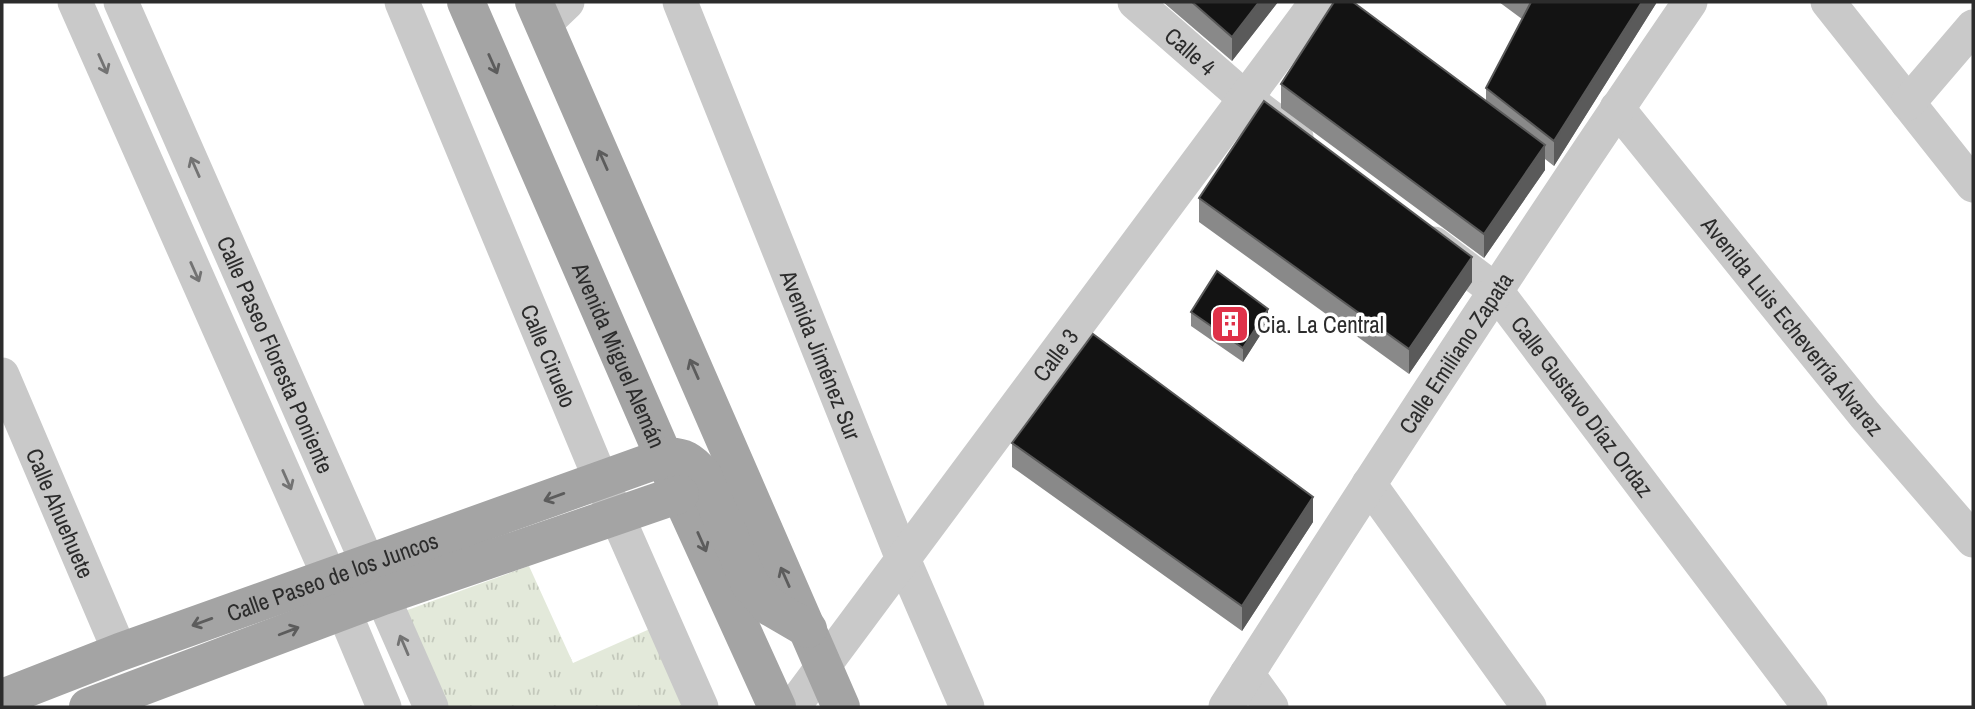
<svg xmlns="http://www.w3.org/2000/svg" width="1975" height="709" font-family="'Archivo Narrow',sans-serif">
  <style>
    .grass { fill: url(#grass-tufts) }
    .lines { fill: none; stroke-linecap: round; stroke-linejoin: round }
    .minor { stroke: #c9c9c9; stroke-width: 35 }
    .major { stroke: #a4a4a4; stroke-width: 38 }
    .wall { fill: #898989 }
    .shaded-wall { fill: #5a5a5a }
    .building { fill: #131313; stroke: #5a5a5a; stroke-width: 2 }
    .oneway { stroke: #737373 }
    .oneway2 { stroke: #5c5c5c }
    .labels { text-anchor: middle; dominant-baseline: central; stroke-width: 7; stroke-linejoin: round; paint-order: stroke }
    .street-label { font-size: 23px; fill: #2c2c2c; stroke: #fff }
    .poi-label { font-size: 23px; fill: #2c2c2c; stroke: #fff; text-anchor: start }
  </style>
  <defs>
    <pattern id="grass-tufts" width="24" height="20" patternUnits="userSpaceOnUse" patternTransform="scale(1.75)"><rect width="24" height="20" fill="#e3e9da"/><path d="M3 7l-1-3M5 7V3M7 7l1-3M15 17l-1-3M17 17v-4M19 17l1-3" fill="none" stroke="#c3c8bb"/></pattern>
  </defs>
  <rect width="100%" height="100%" fill="#fff"/>
  <path class="grass" d="M 529,566 L 573,663 L 652,628 L 687,707 L 444,707 L 402,612 Z"/>
  <g class="lines">
    <g class="minor">
      <path d="M 75,2 L 329,576 L 384,707"/>
      <path id="s1" d="M 121,2 L 431,707"/>
      <path id="s2" d="M 402,2 L 601,480 L 701,707"/>
      <path id="s3" d="M 680,2 L 903,559 L 967,707"/>
      <path id="s4" d="M 1135,2 L 1246,99 L 1296,137"/>
      <path d="M 1828,2 L 1973,185"/>
      <path d="M 544,24 L 567,2"/>
      <path d="M 1908,103 L 1973,27"/>
      <path id="s5" d="M 1617,108 L 1865,415 L 1973,540"/>
      <path id="s6" d="M 1434,244 L 1496,291 L 1810,707"/>
      <path id="s7" d="M 2,375 L 120,652"/>
      <path d="M 1369,484 L 1529,707"/>
      <path d="M 1247,674 L 1271,707"/>
      <path id="s8" d="M 793,707 L 1317,2"/>
      <path id="s9" d="M 1226,707 C 1377,470 1531,234 1690,2"/>
    </g>
    <g class="major">
      <path id="s10" d="M 466,2 L 680,494 L 777,707"/>
      <path d="M 534,2 L 841,707"/>
      <path id="s11" d="M 2,698 L 120,652 L 665,457 C 683,455 691,461 703,475 L 750,584 L 770,607 L 808,629"/>
      <path d="M 88,707 L 383,596 L 680,494"/>
    </g>
  </g>
  <path class="wall" d="M 1163,2 L 1278,2 L 1232,61 Z
    M 1499,2 L 1657,2 L 1554,166 L 1545,159 L 1545,170 L 1484,258 L 1281,108 L 1281,84 L 1486,101 L 1486,88 L 1522,19 Z
    M 1199,198 L 1472,282 L 1409,374 L 1199,222 Z
    M 1191,312 L 1268,323 L 1243,362 L 1191,326 Z
    M 1012,443 L 1313,522 L 1242,631 L 1012,467 Z"/>
  <path class="shaded-wall" d="M 1259,2 L 1278,2 L 1232,61 L 1232,37 Z
    M 1642,2 L 1657,2 L 1554,166 L 1554,141 Z
    M 1545,145 L 1545,170 L 1484,258 L 1484,234 Z
    M 1472,257 L 1472,282 L 1409,374 L 1409,349 Z
    M 1268,309 L 1268,323 L 1243,362 L 1243,348 Z
    M 1313,497 L 1313,522 L 1242,631 L 1242,606 Z"/>
  <path class="building" d="M 1192,2 L 1259,2 L 1232,37 Z
    M 1334,2 L 1353,2 L 1545,145 L 1484,234 L 1281,84 Z
    M 1531,2 L 1642,2 L 1554,141 L 1486,88 Z
    M 1264,101 L 1472,257 L 1409,349 L 1199,198 Z
    M 1217,271 L 1268,309 L 1243,348 L 1191,312 Z
    M 1093,334 L 1313,497 L 1242,606 L 1012,443 Z"/>
  <defs><path id="oneway-shaft" d="M-6 0H5M1.5-3L5.5 0L1.5 3" fill="none" stroke-width="1.6" stroke-linecap="round" stroke-linejoin="round" transform="scale(1.75)"/></defs>
  <g class="oneway">
    <use href="#oneway-shaft" transform="translate(103 64) rotate(66)"/>
    <use href="#oneway-shaft" transform="translate(195 167) rotate(-114)"/>
    <use href="#oneway-shaft" transform="translate(195 272) rotate(66)"/>
    <use href="#oneway-shaft" transform="translate(287 480) rotate(66)"/>
    <use href="#oneway-shaft" transform="translate(404 645) rotate(-113)"/>
  </g>
  <g class="oneway2">
    <use href="#oneway-shaft" transform="translate(493 64) rotate(66)"/>
    <use href="#oneway-shaft" transform="translate(603 160) rotate(-114)"/>
    <use href="#oneway-shaft" transform="translate(694 369) rotate(-114)"/>
    <use href="#oneway-shaft" transform="translate(554 497) rotate(160)"/>
    <use href="#oneway-shaft" transform="translate(702 542) rotate(66)"/>
    <use href="#oneway-shaft" transform="translate(785 577) rotate(-114)"/>
    <use href="#oneway-shaft" transform="translate(202 622) rotate(160)"/>
    <use href="#oneway-shaft" transform="translate(289 631) rotate(-21)"/>
  </g>
  <defs>
    <symbol id="building-square" viewBox="-11 -11 22 22"><rect x="-9" y="-9" width="18" height="18" rx="4" fill="#df3249" stroke="#fff"/><path d="M-4-6H4V6H1V3H-1V6H-4ZM-2.5-4.3h1.7v1.8h-1.7ZM.8-4.3h1.7v1.8H.8ZM-2.5-1h1.7V.8h-1.7ZM.8-1h1.7V.8H.8Z" fill="#fff"/></symbol>
  </defs>
  <g fill-rule="evenodd">
    <use href="#building-square" x="1208" y="302" width="44" height="44"/>
  </g>
  <g class="labels">
    <g class="street-label">
      <text stroke="none"><textPath href="#s4" startOffset="74">Calle 4</textPath></text>
      <text stroke="none"><textPath href="#s5" startOffset="280">Avenida Luis Echeverría Álvarez</textPath></text>
      <text stroke="none"><textPath href="#s9" startOffset="422">Calle Emiliano Zapata</textPath></text>
      <text stroke="none"><textPath href="#s1" startOffset="385">Calle Paseo Floresta Poniente</textPath></text>
      <text stroke="none"><textPath href="#s10" startOffset="385">Avenida Miguel Alemán</textPath></text>
      <text stroke="none"><textPath href="#s3" startOffset="380">Avenida Jiménez Sur</textPath></text>
      <text stroke="none"><textPath href="#s8" startOffset="439">Calle 3</textPath></text>
      <text stroke="none"><textPath href="#s2" startOffset="383">Calle Ciruelo</textPath></text>
      <text stroke="none"><textPath href="#s6" startOffset="222">Calle Gustavo Díaz Ordaz</textPath></text>
      <text stroke="none"><textPath href="#s7" startOffset="150">Calle Ahuehuete</textPath></text>
      <text stroke="none"><textPath href="#s11" startOffset="352">Calle Paseo de los Juncos</textPath></text>
    </g>
    <g class="poi-label">
      <text x="1257" y="324">Cia. La Central</text>
    </g>
  </g>
  <rect width="1975" height="709" fill="none" stroke="#2c2c2c" stroke-width="7"/>
</svg>
